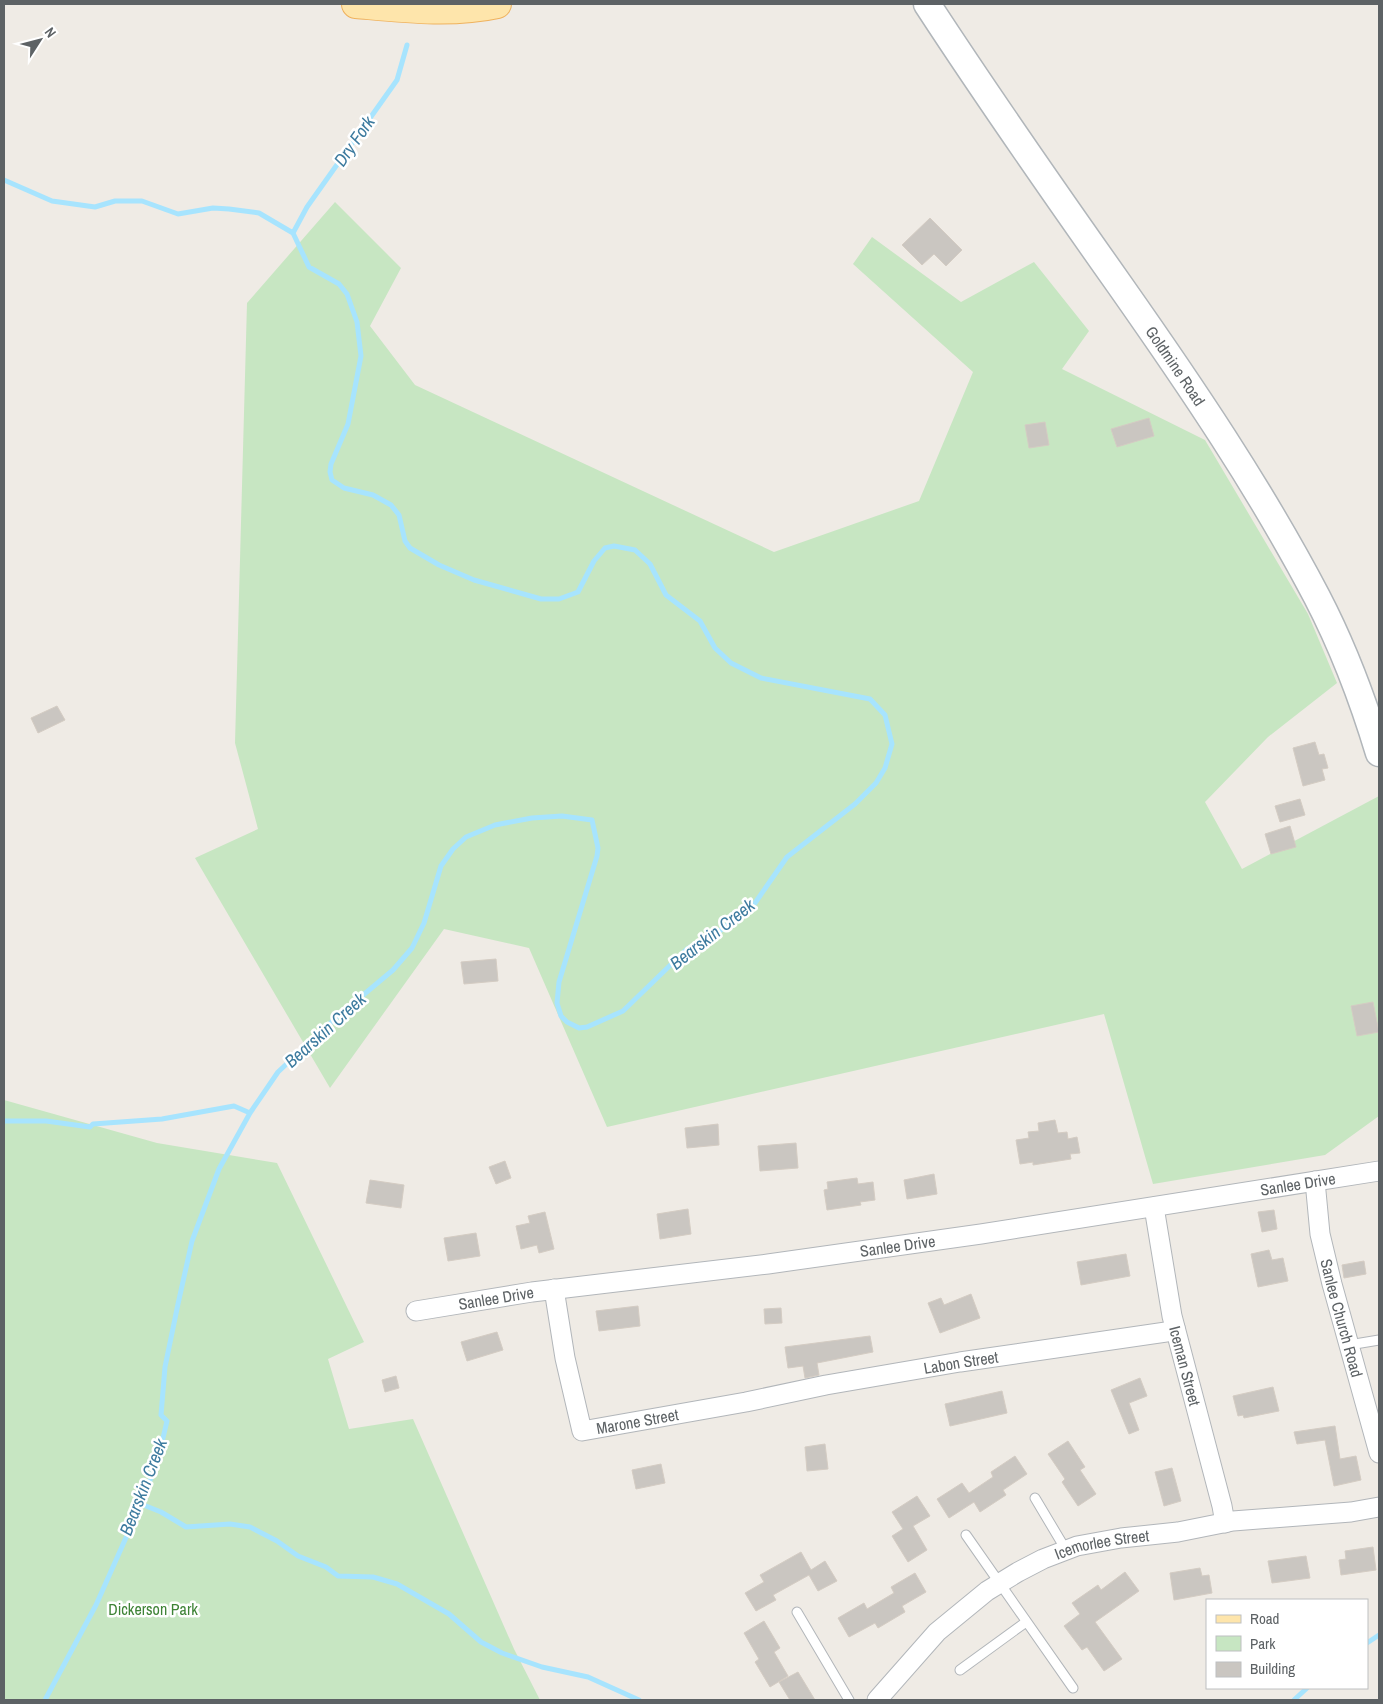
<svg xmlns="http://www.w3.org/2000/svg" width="1383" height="1704" font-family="'Archivo Narrow',sans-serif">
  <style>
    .green { fill: #c7e6c2 }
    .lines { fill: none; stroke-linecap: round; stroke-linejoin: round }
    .stream { stroke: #a7e4fe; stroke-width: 5 }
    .building { fill: #cac6c1; stroke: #d4ccc3 }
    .service-casing { stroke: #b2b6ba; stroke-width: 11 }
    .minor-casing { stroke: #b2b6ba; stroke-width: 21 }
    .secondary-casing { stroke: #b1b6ba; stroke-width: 29 }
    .primary-casing { stroke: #efb25e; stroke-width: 30 }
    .service { stroke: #fff; stroke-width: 9 }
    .minor { stroke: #fff; stroke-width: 19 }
    .secondary { stroke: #fff; stroke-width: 26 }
    .primary { stroke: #fee5ab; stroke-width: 28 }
    .labels { text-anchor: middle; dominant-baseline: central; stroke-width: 5; stroke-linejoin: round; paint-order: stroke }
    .street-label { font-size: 16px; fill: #5d6265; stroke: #fff }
    .park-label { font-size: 16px; fill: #3e8336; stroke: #fff }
    .water-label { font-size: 18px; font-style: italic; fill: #3d7b9f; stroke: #fff }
  </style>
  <rect width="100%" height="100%" fill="#efebe5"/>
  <path class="green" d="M 335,202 L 401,268 L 370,326 L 415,385 L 774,552 L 919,501 L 973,372 L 853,264 L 872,237 L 961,302 L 1034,262 L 1089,331 L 1062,369 L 1205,440 L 1308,614 L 1337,683 L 1268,737 L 1205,802 L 1242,869 L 1379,796 L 1379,1116 L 1325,1155 L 1153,1184 L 1104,1014 L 607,1127 L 529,948 L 444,929 L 330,1088 L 195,858 L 258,829 L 235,743 L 247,303 Z
    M 4,1100 L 157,1143 L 277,1163 L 364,1342 L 328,1359 L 349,1429 L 413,1419 L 514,1649 L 540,1700 L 4,1700 Z"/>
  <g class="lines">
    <path class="stream" d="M 4,180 L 52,201 L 95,207 L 115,201 L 142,201 L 178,214 L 213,208 L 229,209 L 259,213 L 293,233 L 309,267 L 339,284 L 347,294 L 357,322 L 361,356 L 348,424 L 331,464 L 330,472 L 332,480 L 344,488 L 373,495 L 391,505 L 399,515 L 405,541 L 410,548 L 439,565 L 474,580 L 541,599 L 559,599 L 578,592 L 594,561 L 605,548 L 614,546 L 635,550 L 650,564 L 666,595 L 700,621 L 715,648 L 731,663 L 761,678 L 870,699 L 885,715 L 892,744 L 885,768 L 876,783 L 855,804 L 787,857 L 755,903 L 721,930 L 687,949 L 623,1011 L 587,1027 L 579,1028 L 567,1022 L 561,1016 L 557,1003 L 559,982 L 597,856 L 598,848 L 592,820 L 562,816 L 532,818 L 495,825 L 466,837 L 453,849 L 441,866 L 424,923 L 412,948 L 393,970 L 337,1017 L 278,1072 L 250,1113 L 219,1169 L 192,1241 L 178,1304 L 165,1367 L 161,1415 L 167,1421 L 158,1459 L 141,1504 L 96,1605 L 45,1700
      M 293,233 L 307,207 L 397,80 L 407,45
      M 4,1121 L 46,1121 L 90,1127 L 93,1124 L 162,1119 L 234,1106 L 250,1113
      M 141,1504 L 161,1512 L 186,1527 L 230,1524 L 250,1527 L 277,1541 L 298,1556 L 326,1567 L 338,1576 L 373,1577 L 397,1584 L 449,1614 L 481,1642 L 502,1653 L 542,1667 L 588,1677 L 639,1700
      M 1367,1643 L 1379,1635
      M 1294,1700 L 1307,1688"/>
  </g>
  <path class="building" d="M 930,218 L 962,250 L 946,266 L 934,254 L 922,265 L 902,245 Z
    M 1149,418 L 1154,436 L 1117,447 L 1111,429 Z
    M 1045,422 L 1049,445 L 1029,448 L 1025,425 Z
    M 57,706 L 65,720 L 38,733 L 31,718 Z
    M 1315,742 L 1319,755 L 1324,754 L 1328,768 L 1322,769 L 1325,780 L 1303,786 L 1293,748 Z
    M 1300,799 L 1305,815 L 1280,822 L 1275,806 Z
    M 1290,826 L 1296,847 L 1271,854 L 1265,834 Z
    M 496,959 L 498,981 L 464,984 L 461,962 Z
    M 1373,1002 L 1379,1032 L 1357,1036 L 1351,1006 Z
    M 1055,1120 L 1058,1133 L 1067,1132 L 1068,1139 L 1077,1137 L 1080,1153 L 1070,1154 L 1071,1159 L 1033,1165 L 1033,1162 L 1020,1164 L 1016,1140 L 1029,1138 L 1028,1132 L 1039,1131 L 1038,1123 Z
    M 718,1124 L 719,1145 L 687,1148 L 685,1128 Z
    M 796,1143 L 798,1168 L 760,1171 L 758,1146 Z
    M 505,1161 L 511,1178 L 496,1184 L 489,1167 Z
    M 934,1174 L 937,1194 L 907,1199 L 904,1180 Z
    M 857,1178 L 858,1184 L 873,1182 L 875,1200 L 860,1202 L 861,1205 L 827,1210 L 824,1190 L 828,1189 L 827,1182 Z
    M 370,1180 L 404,1185 L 401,1208 L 366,1203 Z
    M 688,1209 L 691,1234 L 660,1239 L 657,1214 Z
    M 1274,1210 L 1277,1229 L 1262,1232 L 1258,1212 Z
    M 545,1212 L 554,1249 L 539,1253 L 537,1245 L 521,1249 L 516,1226 L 530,1223 L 528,1216 Z
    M 476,1233 L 480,1256 L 448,1261 L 444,1238 Z
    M 1269,1250 L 1272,1260 L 1283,1258 L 1288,1281 L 1258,1287 L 1251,1254 Z
    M 1126,1254 L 1130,1276 L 1081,1285 L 1077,1262 Z
    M 1364,1261 L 1366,1274 L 1344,1278 L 1342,1265 Z
    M 971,1294 L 980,1318 L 940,1333 L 928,1303 L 941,1298 L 944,1305 Z
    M 638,1306 L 640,1326 L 599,1331 L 596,1311 Z
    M 781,1308 L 782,1323 L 765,1324 L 764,1309 Z
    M 497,1332 L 503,1350 L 467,1361 L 461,1342 Z
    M 870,1336 L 873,1352 L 817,1363 L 819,1375 L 805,1378 L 803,1366 L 788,1368 L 785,1347 Z
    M 396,1376 L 399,1388 L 385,1392 L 382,1380 Z
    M 1140,1378 L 1147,1396 L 1129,1403 L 1139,1430 L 1129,1434 L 1111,1390 Z
    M 1273,1387 L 1279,1411 L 1244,1418 L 1243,1415 L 1238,1416 L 1233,1396 Z
    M 1002,1391 L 1007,1413 L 950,1426 L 945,1404 Z
    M 1335,1426 L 1340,1459 L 1356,1456 L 1361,1480 L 1334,1486 L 1325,1440 L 1297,1444 L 1294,1432 Z
    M 1068,1441 L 1085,1467 L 1080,1470 L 1096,1494 L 1078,1506 L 1062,1482 L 1065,1479 L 1048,1454 Z
    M 825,1444 L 828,1469 L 807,1471 L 805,1447 Z
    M 1015,1456 L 1027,1474 L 1003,1490 L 1006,1495 L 980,1512 L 974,1502 L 949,1518 L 937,1499 L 962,1483 L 969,1493 L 993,1477 L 991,1472 Z
    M 661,1464 L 665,1483 L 636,1489 L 632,1470 Z
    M 1172,1468 L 1181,1501 L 1164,1506 L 1155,1472 Z
    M 917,1496 L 930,1516 L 913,1526 L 927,1550 L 908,1562 L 892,1536 L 903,1529 L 892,1512 Z
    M 1373,1547 L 1376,1570 L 1341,1575 L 1339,1560 L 1346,1559 L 1345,1551 Z
    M 801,1552 L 811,1570 L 825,1561 L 837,1581 L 818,1591 L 809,1575 L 773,1595 L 776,1600 L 756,1611 L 745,1593 L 764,1582 L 760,1575 Z
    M 1306,1556 L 1310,1578 L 1272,1583 L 1268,1561 Z
    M 1200,1568 L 1202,1576 L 1209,1575 L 1212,1593 L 1174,1600 L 1170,1573 Z
    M 1125,1572 L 1139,1591 L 1095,1622 L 1122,1659 L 1104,1671 L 1087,1647 L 1082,1650 L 1064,1626 L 1080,1614 L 1072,1603 L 1098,1585 L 1101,1590 Z
    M 915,1573 L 926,1592 L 902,1606 L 905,1612 L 878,1628 L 875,1623 L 849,1637 L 838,1618 L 864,1603 L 867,1609 L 894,1593 L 891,1587 Z
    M 764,1621 L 780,1648 L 774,1652 L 788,1676 L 770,1687 L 755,1662 L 759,1659 L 744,1633 Z
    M 798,1672 L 815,1700 L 790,1700 L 779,1682 Z"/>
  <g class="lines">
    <defs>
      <path id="service" d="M 1349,1345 L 1379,1340
        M 1035,1498 L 1066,1550
        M 966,1535 L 1073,1688
        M 797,1612 L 849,1700
        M 960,1670 L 1026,1622"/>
      <g id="minor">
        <path id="s1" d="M 1315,1181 L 1320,1234 L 1332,1284 L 1379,1453"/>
        <path id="s2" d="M 1154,1207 L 1172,1316 L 1222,1506 L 1225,1523"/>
        <path id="s3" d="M 554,1289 L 565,1358 L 582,1431 L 746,1402 L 826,1385 L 960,1362 L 1166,1332 L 1175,1328"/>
        <path id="s4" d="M 416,1311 L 532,1292 L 768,1264 L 981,1234 L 1379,1171"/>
        <path id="s5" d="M 877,1700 L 937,1632 L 987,1591 L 1018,1572 L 1043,1559 L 1077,1546 L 1121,1538 L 1178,1532 L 1233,1521 L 1351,1512 L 1379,1507"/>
      </g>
      <g id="secondary">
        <path id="s6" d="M 927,4 C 989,99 1054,192 1119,284 C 1190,385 1260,488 1317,597 C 1343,647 1363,700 1379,753"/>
      </g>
      <path id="primary" d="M 356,4 C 402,8 452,14 497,4"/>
    </defs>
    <use href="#service" class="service-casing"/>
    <use href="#minor" class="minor-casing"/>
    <use href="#secondary" class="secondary-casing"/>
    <use href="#primary" class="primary-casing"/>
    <use href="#service" class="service"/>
    <use href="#minor" class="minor"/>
    <use href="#secondary" class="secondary"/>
    <use href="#primary" class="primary"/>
  </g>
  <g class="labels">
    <g class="street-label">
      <text stroke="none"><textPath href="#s6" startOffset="439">Goldmine Road</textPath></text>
      <text stroke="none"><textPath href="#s4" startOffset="891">Sanlee Drive</textPath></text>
      <text stroke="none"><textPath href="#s4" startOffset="486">Sanlee Drive</textPath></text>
      <text stroke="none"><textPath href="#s4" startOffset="81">Sanlee Drive</textPath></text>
      <text stroke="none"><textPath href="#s1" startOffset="140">Sanlee Church Road</textPath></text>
      <text stroke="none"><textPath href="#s3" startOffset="530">Labon Street</textPath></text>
      <text stroke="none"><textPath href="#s2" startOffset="162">Iceman Street</textPath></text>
      <text stroke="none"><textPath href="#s3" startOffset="201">Marone Street</textPath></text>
      <text stroke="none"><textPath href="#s5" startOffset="281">Icemorlee Street</textPath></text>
    </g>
    <g class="park-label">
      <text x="153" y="1609">Dickerson Park</text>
    </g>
    <g class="water-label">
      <text transform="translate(354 141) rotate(-55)">Dry Fork</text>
      <text transform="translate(712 934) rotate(-38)">Bearskin Creek</text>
      <text transform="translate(325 1030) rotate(-42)">Bearskin Creek</text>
      <text transform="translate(143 1487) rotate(-69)">Bearskin Creek</text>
    </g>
  </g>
  <rect width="1383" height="1704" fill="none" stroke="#5d6265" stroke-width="10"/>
  <rect x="1206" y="1599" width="162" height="90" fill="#ffffff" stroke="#bec0c1"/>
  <rect x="1216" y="1615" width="25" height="8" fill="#fee5ab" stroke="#bec0c1"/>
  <text x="1250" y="1624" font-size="15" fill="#5d6265">Road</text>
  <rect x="1216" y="1636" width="25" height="15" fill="#c7e6c2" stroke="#bec0c1"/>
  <text x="1250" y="1649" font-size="15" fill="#5d6265">Park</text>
  <rect x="1216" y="1662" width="25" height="15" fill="#cac6c1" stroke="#bec0c1"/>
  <text x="1250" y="1674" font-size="15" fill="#5d6265">Building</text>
  <g transform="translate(40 40) rotate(54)" stroke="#ffffff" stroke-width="4" paint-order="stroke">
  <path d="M0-4L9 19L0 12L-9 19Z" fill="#5d6265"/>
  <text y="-8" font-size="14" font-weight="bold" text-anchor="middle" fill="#5d6265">N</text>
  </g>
</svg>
